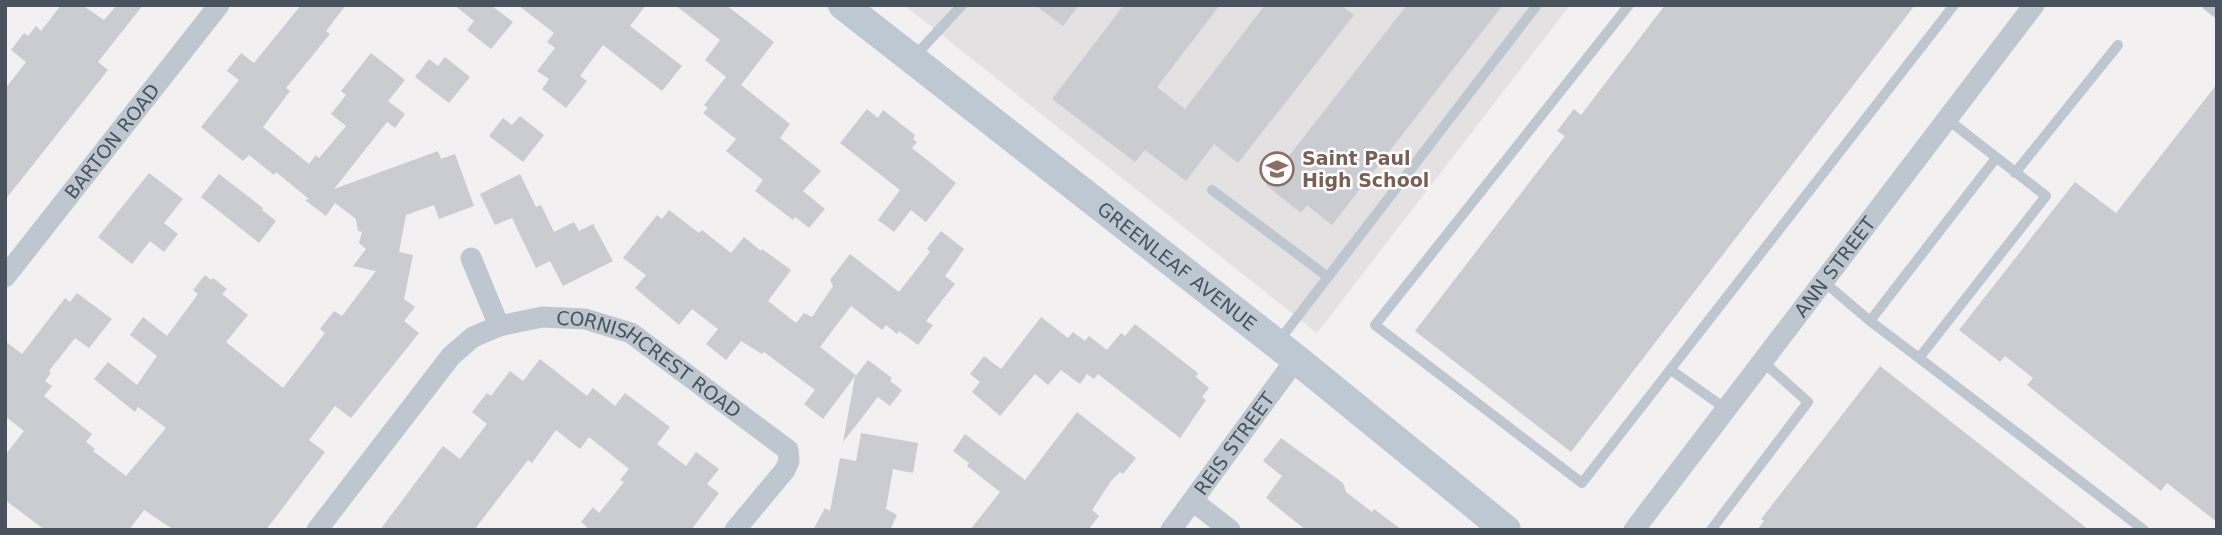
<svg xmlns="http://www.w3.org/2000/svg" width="2222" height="535" font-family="'DejaVu Sans',sans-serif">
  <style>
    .education { fill: #e3e1e2 }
    .building { fill: #caccd2 }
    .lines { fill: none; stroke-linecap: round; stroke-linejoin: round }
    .lane { stroke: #bec7cf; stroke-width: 10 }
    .street { stroke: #bec7cf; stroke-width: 21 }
    .secondary { stroke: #bdc8d3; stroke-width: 30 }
    .labels { text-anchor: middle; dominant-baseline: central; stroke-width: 5; stroke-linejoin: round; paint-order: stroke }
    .street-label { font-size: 19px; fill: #48535d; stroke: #fff }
    .education-label { font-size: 19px; font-weight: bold; fill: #785e54; stroke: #fff; text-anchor: start }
  </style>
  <rect width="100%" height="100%" fill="#f2f0f0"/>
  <path class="education" d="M 904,5 L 1570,5 L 1317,333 Z"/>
  <path class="building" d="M 61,5 L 82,5 L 104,20 L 117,5 L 143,5 L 98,62 L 108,70 L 5,200 L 5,89 L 26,62 L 11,50 L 24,33 L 28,36 L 36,26 L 41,31 Z
    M 301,5 L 346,5 L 326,31 L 330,34 L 286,88 L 290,91 L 263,127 L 309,164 L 316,155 L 319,158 L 346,126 L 331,114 L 346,95 L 341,91 L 371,53 L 405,80 L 388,101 L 405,114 L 395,128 L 387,122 L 334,189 L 438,151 L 441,159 L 455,154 L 474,206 L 439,219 L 434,205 L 406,215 L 399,252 L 413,255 L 404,299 L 415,307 L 404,321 L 419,333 L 351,418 L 335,406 L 309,440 L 325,452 L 266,530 L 174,530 L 144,510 L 129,530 L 45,530 L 5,500 L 5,455 L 24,431 L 5,416 L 5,341 L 22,354 L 65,298 L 70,302 L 77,293 L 112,319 L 89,348 L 75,338 L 49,371 L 51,373 L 45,381 L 52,386 L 44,396 L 92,434 L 86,442 L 95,449 L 93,451 L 126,476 L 166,428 L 138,407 L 135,412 L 94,379 L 108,362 L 137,385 L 157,356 L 130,335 L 143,317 L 167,336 L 198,294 L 193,290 L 205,275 L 211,280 L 213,278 L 227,289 L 222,294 L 248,315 L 226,342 L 283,388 L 325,333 L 320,329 L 334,311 L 342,316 L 376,271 L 353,266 L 366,249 L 359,243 L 362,232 L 358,231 L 356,219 L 335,203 L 326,216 L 305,200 L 309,199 L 276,172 L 274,175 L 249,155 L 243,161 L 201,127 L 239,80 L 227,71 L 241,53 L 254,63 Z
    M 454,5 L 491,5 L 513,22 L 491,49 L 467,30 L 474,21 Z
    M 518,5 L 646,5 L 630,26 L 682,66 L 662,91 L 603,45 L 580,76 L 587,81 L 566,108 L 542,89 L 549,79 L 537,71 L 555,48 L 547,42 L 554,33 Z
    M 675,5 L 726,5 L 774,42 L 741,85 L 790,124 L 780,138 L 821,171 L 803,191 L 825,209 L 809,228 L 795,217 L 793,220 L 755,191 L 763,180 L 726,151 L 736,139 L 703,113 L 708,108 L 704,105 L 726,77 L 705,60 L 720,40 Z
    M 1035,5 L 1079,5 L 1063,26 Z
    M 1124,5 L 1220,5 L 1157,87 L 1185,109 L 1265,5 L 1341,5 L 1354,15 L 1238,163 L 1214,144 L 1186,181 L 1145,150 L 1135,162 L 1052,99 Z
    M 1407,5 L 1503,5 L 1332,225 L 1307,205 L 1301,213 L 1266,185 Z
    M 1665,5 L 1915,5 L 1571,452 L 1415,331 L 1565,136 L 1557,131 L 1574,109 L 1581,115 Z
    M 445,57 L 470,77 L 449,103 L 415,77 L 429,59 L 438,66 Z
    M 2217,84 L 2217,522 L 2167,483 L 2161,491 L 2027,385 L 2033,378 L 2005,356 L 2000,362 L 1959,330 L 2075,182 L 2116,213 Z
    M 867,109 L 878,118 L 883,110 L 915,135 L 913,139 L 917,142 L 912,148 L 956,183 L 926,222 L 911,210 L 894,232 L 878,220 L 900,190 L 840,143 Z
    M 520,116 L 544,135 L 523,162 L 489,136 L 503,118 L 512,125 Z
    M 149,173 L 183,199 L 164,223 L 178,234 L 164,252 L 150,241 L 132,264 L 98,237 Z
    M 219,174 L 263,208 L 262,210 L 276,221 L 259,243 L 201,197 Z
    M 520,174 L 536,207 L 541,205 L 554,232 L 574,222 L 579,231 L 593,224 L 613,261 L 563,286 L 550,261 L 536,268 L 512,218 L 495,225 L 480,194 Z
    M 669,210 L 699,233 L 702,230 L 731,253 L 744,237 L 761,251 L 762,249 L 791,270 L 768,301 L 796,323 L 804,313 L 812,317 L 833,286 L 830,280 L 850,254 L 899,292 L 930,252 L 927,249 L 941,231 L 964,249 L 945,276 L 955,284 L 926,321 L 933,325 L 918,345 L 899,331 L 897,334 L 886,325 L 882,330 L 851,306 L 820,347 L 856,375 L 823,419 L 804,404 L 815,390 L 764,352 L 762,354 L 741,341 L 726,360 L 706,344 L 718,329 L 692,309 L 679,325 L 635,288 L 646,275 L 623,258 L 657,215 L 662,219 Z
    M 1041,317 L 1068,338 L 1073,332 L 1085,341 L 1089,336 L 1107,350 L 1121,333 L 1125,336 L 1135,324 L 1198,373 L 1196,377 L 1209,388 L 1202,397 L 1206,400 L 1180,438 L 1098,374 L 1094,379 L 1087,374 L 1080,384 L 1061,370 L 1048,385 L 1035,374 L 1000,416 L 972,392 L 980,382 L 970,374 L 984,356 L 1001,369 Z
    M 540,359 L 587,396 L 593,388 L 615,406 L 625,393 L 670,427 L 657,444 L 686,466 L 696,452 L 719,469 L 707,484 L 719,493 L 691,530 L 586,530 L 587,527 L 581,522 L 593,507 L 599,513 L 624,482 L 620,480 L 629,469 L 589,437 L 580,449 L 556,430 L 532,463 L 528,460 L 474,530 L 380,530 L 443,446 L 460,459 L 487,424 L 472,412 L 487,393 L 491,396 L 510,371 L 523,381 Z
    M 868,360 L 892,378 L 890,381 L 902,390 L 890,406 L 878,397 L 843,442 L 855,377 Z
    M 1880,366 L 2089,530 L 1757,530 L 1764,521 L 1761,519 Z
    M 1077,412 L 1136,458 L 1123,474 L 1120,472 L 1111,481 L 1092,510 L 1099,516 L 1088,530 L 970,530 L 1000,492 L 967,466 L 969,463 L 953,451 L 965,434 L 1025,480 Z
    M 861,433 L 918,443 L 913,473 L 893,469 L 886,509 L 897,515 L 890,530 L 813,530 L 825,508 L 830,511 L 840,458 L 856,461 Z
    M 1281,438 L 1343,483 L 1346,492 L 1372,512 L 1374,509 L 1402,530 L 1306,530 L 1292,519 L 1266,498 L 1282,476 L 1263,461 Z"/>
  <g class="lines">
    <path class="lane" d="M 1629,5 L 1375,325 L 1582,483 L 1954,5
      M 2207,5 L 2217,13
      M 914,57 L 962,5
      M 1947,119 L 2046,196 L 1919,358 L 2144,530
      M 2015,173 L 2118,45
      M 1212,190 L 1328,277
      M 1823,281 L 1870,321
      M 1278,342 L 1537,5
      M 1919,358 L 1870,321 L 1996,158
      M 1671,370 L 1726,409
      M 1711,530 L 1808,402 L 1762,361"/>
    <g class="street">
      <path id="s1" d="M 5,277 L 219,5"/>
      <path id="s2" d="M 499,326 L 542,317 L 585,319 L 631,333 L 788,450 L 789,461 L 785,470 L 735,530"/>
      <path d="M 1193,501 L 1230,530"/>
      <path d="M 317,530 L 451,356 L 473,337 L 499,326 L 471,258"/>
      <path id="s3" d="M 1171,530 L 1296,359"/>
      <path id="s4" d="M 1634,530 L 2034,5"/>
    </g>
    <path class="secondary" id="s5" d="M 843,5 L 1296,359 L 1506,530"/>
  </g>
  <defs>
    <symbol id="school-ring" viewBox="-11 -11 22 22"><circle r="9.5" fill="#fff" stroke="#8d6e63" stroke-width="1.5"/><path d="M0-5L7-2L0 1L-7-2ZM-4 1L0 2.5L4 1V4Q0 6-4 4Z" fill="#8d6e63"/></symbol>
  </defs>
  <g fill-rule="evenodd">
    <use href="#school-ring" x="1258" y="150" width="38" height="38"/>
  </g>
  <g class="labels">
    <g class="street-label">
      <text stroke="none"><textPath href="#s1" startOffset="173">BARTON ROAD</textPath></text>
      <text stroke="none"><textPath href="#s5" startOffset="424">GREENLEAF AVENUE</textPath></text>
      <text stroke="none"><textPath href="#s4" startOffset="331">ANN STREET</textPath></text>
      <text stroke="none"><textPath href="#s2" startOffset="164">CORNISHCREST ROAD</textPath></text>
      <text stroke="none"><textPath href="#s3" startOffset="107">REIS STREET</textPath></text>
    </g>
    <g class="education-label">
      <text x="1302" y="158">Saint Paul<tspan x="1302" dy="22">High School</tspan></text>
    </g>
  </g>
  <rect width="2222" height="535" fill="none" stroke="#48535d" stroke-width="14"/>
</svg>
